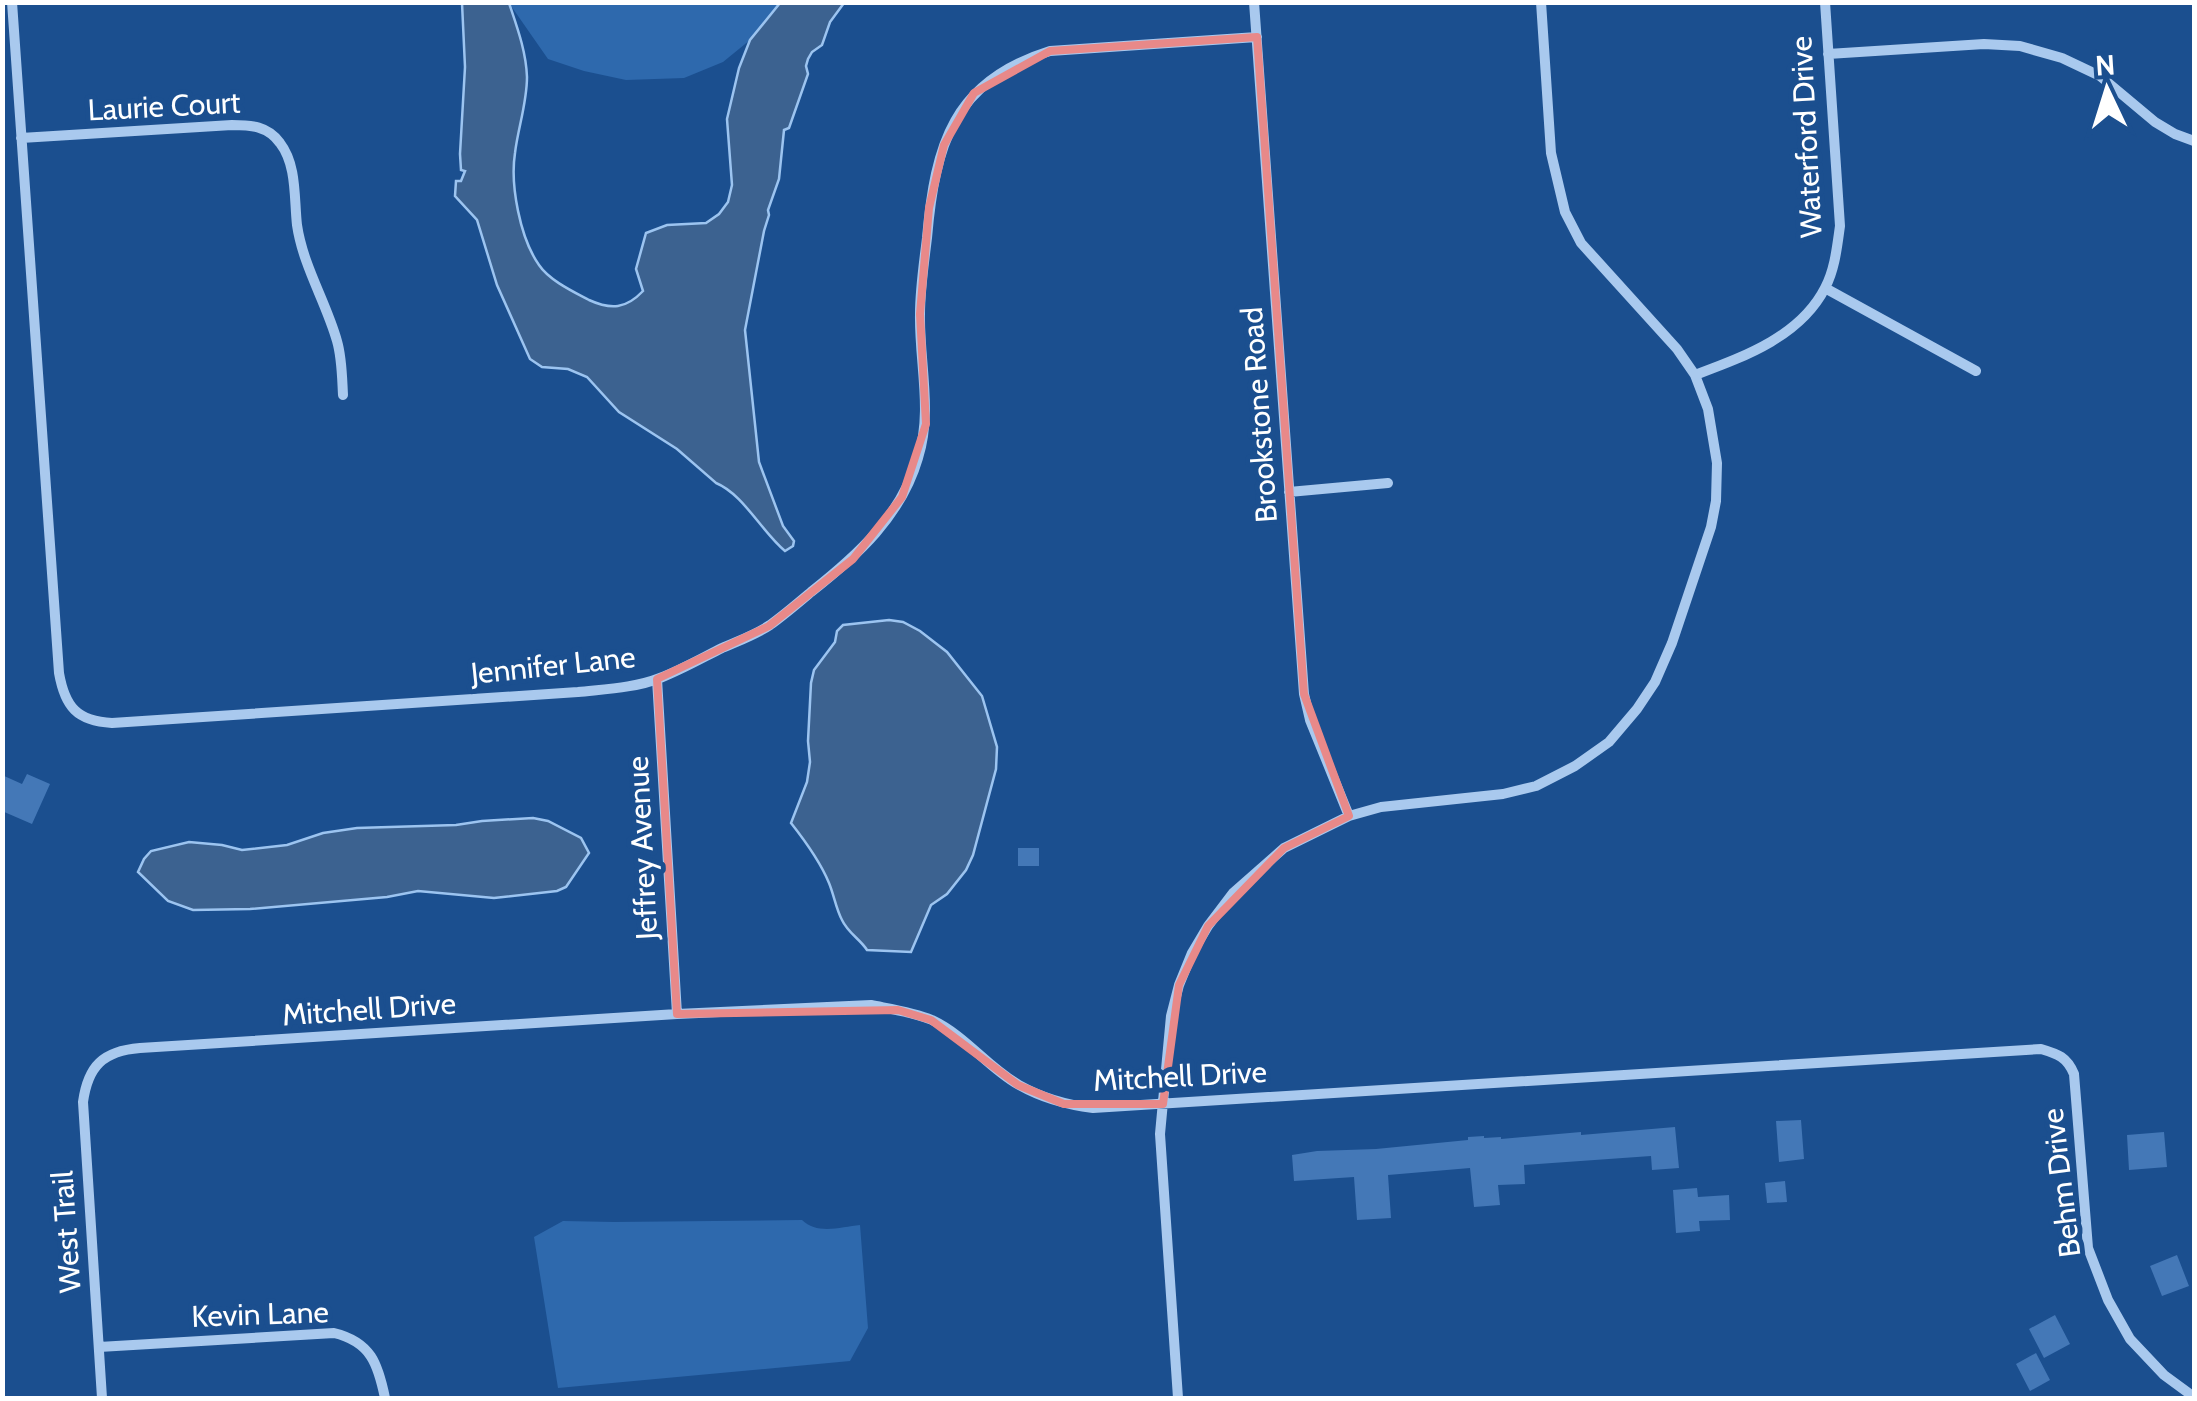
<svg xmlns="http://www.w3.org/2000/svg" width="2197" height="1401" font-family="Cabin,sans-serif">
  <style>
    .green { fill: #2e69ad }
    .water { fill: #3c6290; stroke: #9cc4f0; stroke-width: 2.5 }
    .building { fill: #4478b7 }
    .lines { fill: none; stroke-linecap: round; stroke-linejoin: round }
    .street { stroke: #a9c9ee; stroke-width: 10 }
    .marked { fill: none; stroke: #e88989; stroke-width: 8; stroke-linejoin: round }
    .labels { text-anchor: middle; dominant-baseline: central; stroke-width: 10; stroke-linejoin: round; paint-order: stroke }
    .street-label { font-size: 30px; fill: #fff; stroke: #1b4f8f }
  </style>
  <rect width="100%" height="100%" fill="#1b4f8f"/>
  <path class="green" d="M 509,3 L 780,3 L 750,40 L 723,62 L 684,78 L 626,80 L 584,71 L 548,59 Z
    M 802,1220 C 817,1235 841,1227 860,1225 L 868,1328 L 850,1361 L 558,1388 L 534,1237 L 563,1221 L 614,1222 Z"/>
  <path class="water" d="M 462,3 L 509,3 C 517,27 526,51 527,77 C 527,103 518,128 515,153 C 510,185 520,238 539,265 C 549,280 572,291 589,300 C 611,310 626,309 643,291 L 636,269 L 646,233 L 667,225 L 706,223 L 719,214 L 728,202 L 732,185 L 727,119 L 739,68 L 750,40 L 780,3 L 844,3 L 830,22 L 822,45 L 812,52 L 808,59 L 806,66 L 808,74 L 789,128 L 784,130 L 779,179 L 768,210 L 769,215 L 764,231 L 745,330 L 759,462 L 783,526 L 794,541 L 793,546 L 785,551 C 762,532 743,494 716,483 L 677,449 L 619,412 L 587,377 L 568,369 L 542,367 L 530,359 L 497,285 L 477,220 L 455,196 L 456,181 L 461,181 L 465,171 L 461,170 L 460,154 L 465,67 Z
    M 889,620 L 903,622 L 920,631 L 947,652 L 982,696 L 997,747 L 996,769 L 973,855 L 966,870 L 947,894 L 931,905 L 911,952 L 867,950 C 860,939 848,933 842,920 C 836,909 834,895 829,883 C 820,861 806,842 791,823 L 807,782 L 810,762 L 808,741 L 811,683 L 814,670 L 835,642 L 837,631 L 843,625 Z
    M 533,818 L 548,821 L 581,838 L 589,853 L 566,887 L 557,891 L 494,898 L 418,891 L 387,897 L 250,909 L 193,910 L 168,901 L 138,872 L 144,859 L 151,851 L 189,842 L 222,845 L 242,850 L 287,845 L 323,833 L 357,828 L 456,825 L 482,821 Z"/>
  <path class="building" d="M 27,774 L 50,784 L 32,824 L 2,811 L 2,775 L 22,784 Z
    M 1018,848 L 1039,848 L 1039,866 L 1018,866 Z
    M 1801,1120 L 1804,1159 L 1779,1162 L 1776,1121 Z
    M 1675,1127 L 1679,1168 L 1652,1170 L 1651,1156 L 1524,1165 L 1525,1184 L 1498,1185 L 1500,1205 L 1474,1207 L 1470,1168 L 1388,1175 L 1391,1218 L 1357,1220 L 1354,1177 L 1294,1181 L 1292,1155 L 1317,1151 L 1376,1149 L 1468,1140 L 1468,1137 L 1484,1136 L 1484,1138 L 1501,1137 L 1501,1139 L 1581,1132 L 1581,1135 Z
    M 2164,1132 L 2167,1167 L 2129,1170 L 2127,1135 Z
    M 1785,1181 L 1787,1202 L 1767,1203 L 1765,1183 Z
    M 1697,1188 L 1698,1197 L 1729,1195 L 1730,1220 L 1699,1221 L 1700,1231 L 1676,1233 L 1673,1190 Z
    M 2177,1255 L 2189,1286 L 2162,1296 L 2150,1266 Z
    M 2055,1315 L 2070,1344 L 2044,1358 L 2029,1329 Z
    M 2036,1353 L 2050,1380 L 2030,1391 L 2016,1364 Z"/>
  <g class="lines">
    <path class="street" d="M 12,2 L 59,673 C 65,707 77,721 112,723 L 578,692 C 605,689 635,688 660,678 C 681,670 702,658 722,648 C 738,641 755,635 770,625 C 784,615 798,603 811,592 C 858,555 901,516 918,458 C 933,411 919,362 920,314 C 920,289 924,263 927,238 C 935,145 953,81 1050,51 L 1257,37
      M 1254,2 L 1304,694 L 1310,720 L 1349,816
      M 1828,54 L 1984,44 L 2020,46 L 2062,58 L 2100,76 L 2155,122 L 2175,134 L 2194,141
      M 21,138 L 232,125 C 251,125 268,126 280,143 C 297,165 294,198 297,225 C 303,266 326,302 337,341 C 342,358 342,377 343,395
      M 1825,288 L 1976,371
      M 1695,375 C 1743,357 1800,337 1825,288 C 1835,269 1837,247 1840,226 L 1825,2
      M 1289,492 L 1388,483
      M 657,679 L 677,1014
      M 99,1347 L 334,1333 C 371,1342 378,1364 385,1398
      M 102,1398 L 83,1102 C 88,1066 103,1051 140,1048 L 677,1014 L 871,1005 C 891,1009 913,1012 932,1020 C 966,1036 987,1067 1019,1085 C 1042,1098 1067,1105 1093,1108 L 2041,1049 C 2058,1054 2067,1057 2074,1074 L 2088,1248 L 2108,1300 L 2130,1339 L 2164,1375 L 2194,1397
      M 1178,1398 L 1160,1134 L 1171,1016 L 1179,985 L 1192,953 L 1208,926 L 1233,893 L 1284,848 L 1349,816 L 1381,807 L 1503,794 L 1536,786 L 1575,766 L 1609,742 L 1637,709 L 1655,682 L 1672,643 L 1711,527 L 1716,501 L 1717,463 L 1708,409 L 1695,375 L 1677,349 L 1581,243 L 1565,212 L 1551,153 L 1541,2"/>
  </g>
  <path class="marked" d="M 1257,37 L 1304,694 L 1349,816 L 1284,848 L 1208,926 L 1179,985 L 1163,1104 L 1064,1104 L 1018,1085 L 931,1020 L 898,1010 L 677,1014 L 657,679 L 769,626 L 853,559 L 902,497 L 926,424 L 920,314 L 929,208 L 944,145 L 974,93 L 1050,51 Z"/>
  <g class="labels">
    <g class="street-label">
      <text transform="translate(164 106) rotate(-3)">Laurie Court</text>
      <text transform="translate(1806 137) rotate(-93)">Waterford Drive</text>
      <text transform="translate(1259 415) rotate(-94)">Brookstone Road</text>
      <text transform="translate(553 665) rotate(-6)">Jennifer Lane</text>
      <text transform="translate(642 848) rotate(-93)">Jeffrey Avenue</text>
      <text transform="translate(369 1009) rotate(-4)">Mitchell Drive</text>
      <text transform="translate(1180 1076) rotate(-3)">Mitchell Drive</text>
      <text transform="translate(2061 1183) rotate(-97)">Behm Drive</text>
      <text transform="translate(66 1232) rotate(-94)">West Trail</text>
      <text transform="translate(260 1314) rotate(-2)">Kevin Lane</text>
    </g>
  </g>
  <rect width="2197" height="1401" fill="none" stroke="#ffffff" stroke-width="10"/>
  <g transform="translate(2107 90) rotate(356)" stroke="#1b4f8f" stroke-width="8" paint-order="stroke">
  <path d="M0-8L18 38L0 25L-18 38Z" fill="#ffffff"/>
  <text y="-15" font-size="28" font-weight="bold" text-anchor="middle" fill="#ffffff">N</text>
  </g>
</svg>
